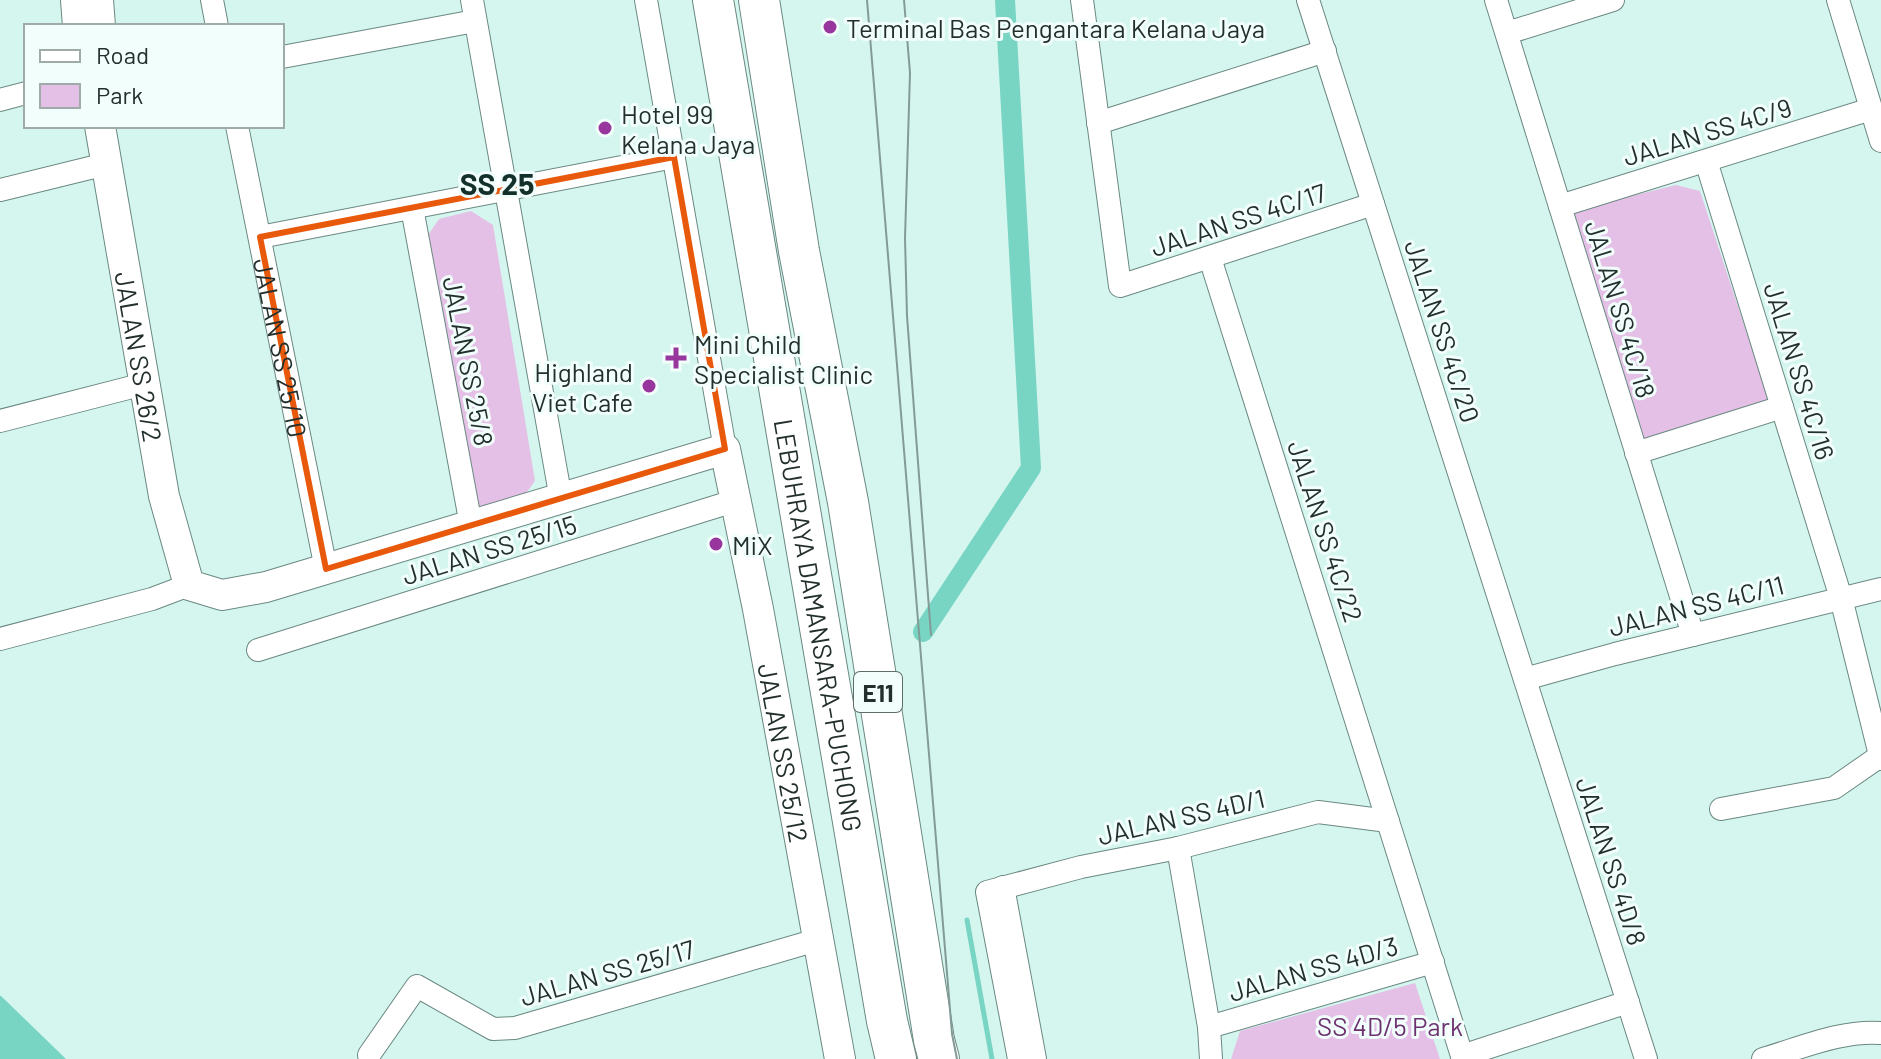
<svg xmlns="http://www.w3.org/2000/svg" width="1881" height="1059" font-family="Barlow,sans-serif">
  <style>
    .green { fill: #e5c0e6 }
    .water { fill: #78d4c3 }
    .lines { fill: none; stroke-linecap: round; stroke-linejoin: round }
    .stream { stroke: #78d4c3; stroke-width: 5 }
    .canal { stroke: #78d4c3; stroke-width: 20 }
    .street-casing { stroke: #6a8881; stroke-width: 24 }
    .secondary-casing { stroke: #6a8881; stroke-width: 32 }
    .highway-casing { stroke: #6a8881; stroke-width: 42 }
    .street { stroke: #fff; stroke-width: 22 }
    .secondary { stroke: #fff; stroke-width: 30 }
    .highway { stroke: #fff; stroke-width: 40 }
    .tram { stroke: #839b96; stroke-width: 2 }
    .marked { fill: none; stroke: #e8590c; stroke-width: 6; stroke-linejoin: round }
    .poi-dot { fill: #98369d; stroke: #f1fefb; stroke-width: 3 }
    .labels { text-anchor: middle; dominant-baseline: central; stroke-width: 6; stroke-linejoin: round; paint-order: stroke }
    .shield { fill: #f1fefb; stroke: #606d6a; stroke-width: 2 }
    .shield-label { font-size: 24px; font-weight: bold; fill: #222f2c }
    .poi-label { font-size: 26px; fill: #222f2c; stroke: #f1fefb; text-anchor: start }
    .street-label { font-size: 26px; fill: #222f2c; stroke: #f1fefb }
    .park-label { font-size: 26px; fill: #6e3170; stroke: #f1fefb }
    .quarter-label { font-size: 30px; font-weight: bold; fill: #14302b; stroke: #f1fefb }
  </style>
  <rect width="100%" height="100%" fill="#d5f6ef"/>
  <path class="green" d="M 1676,185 L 1700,191 L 1770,404 L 1646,443 L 1571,211 Z
    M 471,211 L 493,225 L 535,481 L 521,500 L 479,508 L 426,238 L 439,219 Z
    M 1415,983 L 1440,1059 L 1231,1059 L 1240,1031 Z"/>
  <path class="water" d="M 0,996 L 1,996 L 66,1059 L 0,1059 Z"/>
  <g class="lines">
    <path class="stream" d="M 967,920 L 992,1059"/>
    <path class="canal" d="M 923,632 L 1031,468 L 1005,0"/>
    <defs>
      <g id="street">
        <path d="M 212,0 L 217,26"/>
        <path d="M 472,0 L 561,499"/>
        <path d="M 646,0 L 725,449"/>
        <path d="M 1082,0 L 1120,286 L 1373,204"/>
        <path d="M 1308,0 L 1646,1059"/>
        <path d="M 1496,0 L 1693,635"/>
        <path d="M 1838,0 L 1881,141"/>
        <path d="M 1507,33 L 1613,0"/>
        <path d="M 282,57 L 475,21"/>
        <path d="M 0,100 L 26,93"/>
        <path d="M 1098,123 L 1325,51"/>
        <path id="s1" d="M 237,126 L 326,569"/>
        <path d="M 1706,161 L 1841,598 L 1881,759"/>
        <path d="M 0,190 L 106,164"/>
        <path d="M 1560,206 L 1871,109"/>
        <path d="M 412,208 L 471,525"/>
        <path d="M 260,237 L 674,157"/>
        <path d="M 1210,258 L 1463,1059"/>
        <path d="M 0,421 L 144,384"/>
        <path d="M 1636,453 L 1782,407"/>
        <path d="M 0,639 L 152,599 L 189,585"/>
        <path d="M 258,650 L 737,500"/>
        <path d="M 1525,679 L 1615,654 L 1881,589"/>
        <path d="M 1721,809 L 1834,788 L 1880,756"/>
        <path d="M 1178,848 L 1209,1027 L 1211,1059"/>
        <path d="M 1003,887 L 1035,1059"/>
        <path d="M 1209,1027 L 1433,962"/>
        <path d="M 369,1055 L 417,986 L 493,1029 L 515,1028 L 820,939"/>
        <path d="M 1462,1056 L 1628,1002"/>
        <path d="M 1019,1059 L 987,892 L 1081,867 L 1178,848 L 1318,812 L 1388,821"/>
        <path d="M 1763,1059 C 1801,1048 1841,1030 1881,1033"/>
      </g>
      <g id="secondary">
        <path d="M 76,0 L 78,26"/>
        <path d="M 98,0 L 100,26"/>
        <path id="s2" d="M 100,126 L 164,496 L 189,585 L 222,595 L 266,587 L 725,449 L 758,609 L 840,1059"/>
      </g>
      <g id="highway">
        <path id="s3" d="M 713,0 L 887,1021 L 896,1059"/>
        <path d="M 759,0 L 799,251 L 848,502 L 934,1040 L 939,1059"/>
      </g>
    </defs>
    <use href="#street" class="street-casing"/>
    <use href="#secondary" class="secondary-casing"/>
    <use href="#highway" class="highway-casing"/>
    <use href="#street" class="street"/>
    <use href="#secondary" class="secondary"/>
    <use href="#highway" class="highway"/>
    <path class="tram" d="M 867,0 L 952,1034 L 957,1059
      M 904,0 L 910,73 L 905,238 L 907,316 L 931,635"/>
  </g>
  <path class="marked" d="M 674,157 L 725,449 L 326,569 L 260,237 Z"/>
  <g class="poi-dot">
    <circle cx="830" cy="27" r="8"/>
    <circle cx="605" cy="128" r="8"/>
    <path d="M672 346h8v8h8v8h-8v8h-8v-8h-8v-8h8z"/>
    <circle cx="649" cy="386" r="8"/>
    <circle cx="716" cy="544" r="8"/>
  </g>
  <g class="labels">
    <rect class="shield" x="854" y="672" width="48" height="40" rx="6"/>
    <g class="shield-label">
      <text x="878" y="692">E11</text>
    </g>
    <g class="poi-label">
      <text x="846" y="27">Terminal Bas Pengantara Kelana Jaya</text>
      <text x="621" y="113">Hotel 99<tspan x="621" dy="30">Kelana Jaya</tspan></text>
      <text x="694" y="343">Mini Child<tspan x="694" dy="30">Specialist Clinic</tspan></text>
      <text x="633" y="371" text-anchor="end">Highland<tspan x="633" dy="30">Viet Cafe</tspan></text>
      <text x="732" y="544">MiX</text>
    </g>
    <g class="street-label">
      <text transform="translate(1707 131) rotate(-17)">JALAN SS 4C/9</text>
      <text transform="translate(1238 219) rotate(-18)">JALAN SS 4C/17</text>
      <text transform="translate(1621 309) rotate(73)">JALAN SS 4C/18</text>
      <text transform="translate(1443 331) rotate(72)">JALAN SS 4C/20</text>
      <text stroke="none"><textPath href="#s1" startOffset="226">JALAN SS 25/10</textPath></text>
      <text stroke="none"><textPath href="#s2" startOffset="234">JALAN SS 26/2</textPath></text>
      <text transform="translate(469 361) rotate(79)">JALAN SS 25/8</text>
      <text transform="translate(1800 371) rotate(73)">JALAN SS 4C/16</text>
      <text transform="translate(1326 531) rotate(72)">JALAN SS 4C/22</text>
      <text transform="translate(489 549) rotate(-17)">JALAN SS 25/15</text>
      <text transform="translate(1696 605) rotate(-14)">JALAN SS 4C/11</text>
      <text stroke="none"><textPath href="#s3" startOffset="634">LEBUHRAYA DAMANSARA–PUCHONG</textPath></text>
      <text stroke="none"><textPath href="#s2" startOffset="1336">JALAN SS 25/12</textPath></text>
      <text transform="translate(1181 816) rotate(-13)">JALAN SS 4D/1</text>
      <text transform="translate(1612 861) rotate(72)">JALAN SS 4D/8</text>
      <text transform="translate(1313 968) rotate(-16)">JALAN SS 4D/3</text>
      <text transform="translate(607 972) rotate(-16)">JALAN SS 25/17</text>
    </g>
    <g class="park-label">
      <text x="1390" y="1025">SS 4D/5 Park</text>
    </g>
    <g class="quarter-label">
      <text x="497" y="183">SS 25</text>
    </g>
  </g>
  <rect x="24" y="24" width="260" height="104" fill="#f1fefb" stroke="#9eaba8" stroke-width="2"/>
  <rect x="40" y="50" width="40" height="12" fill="#ffffff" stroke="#9eaba8" stroke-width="2"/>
  <text x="96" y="64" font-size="24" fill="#222f2c">Road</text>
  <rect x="40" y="84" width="40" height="24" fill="#e5c0e6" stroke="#9eaba8" stroke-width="2"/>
  <text x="96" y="104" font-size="24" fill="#222f2c">Park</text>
</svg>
